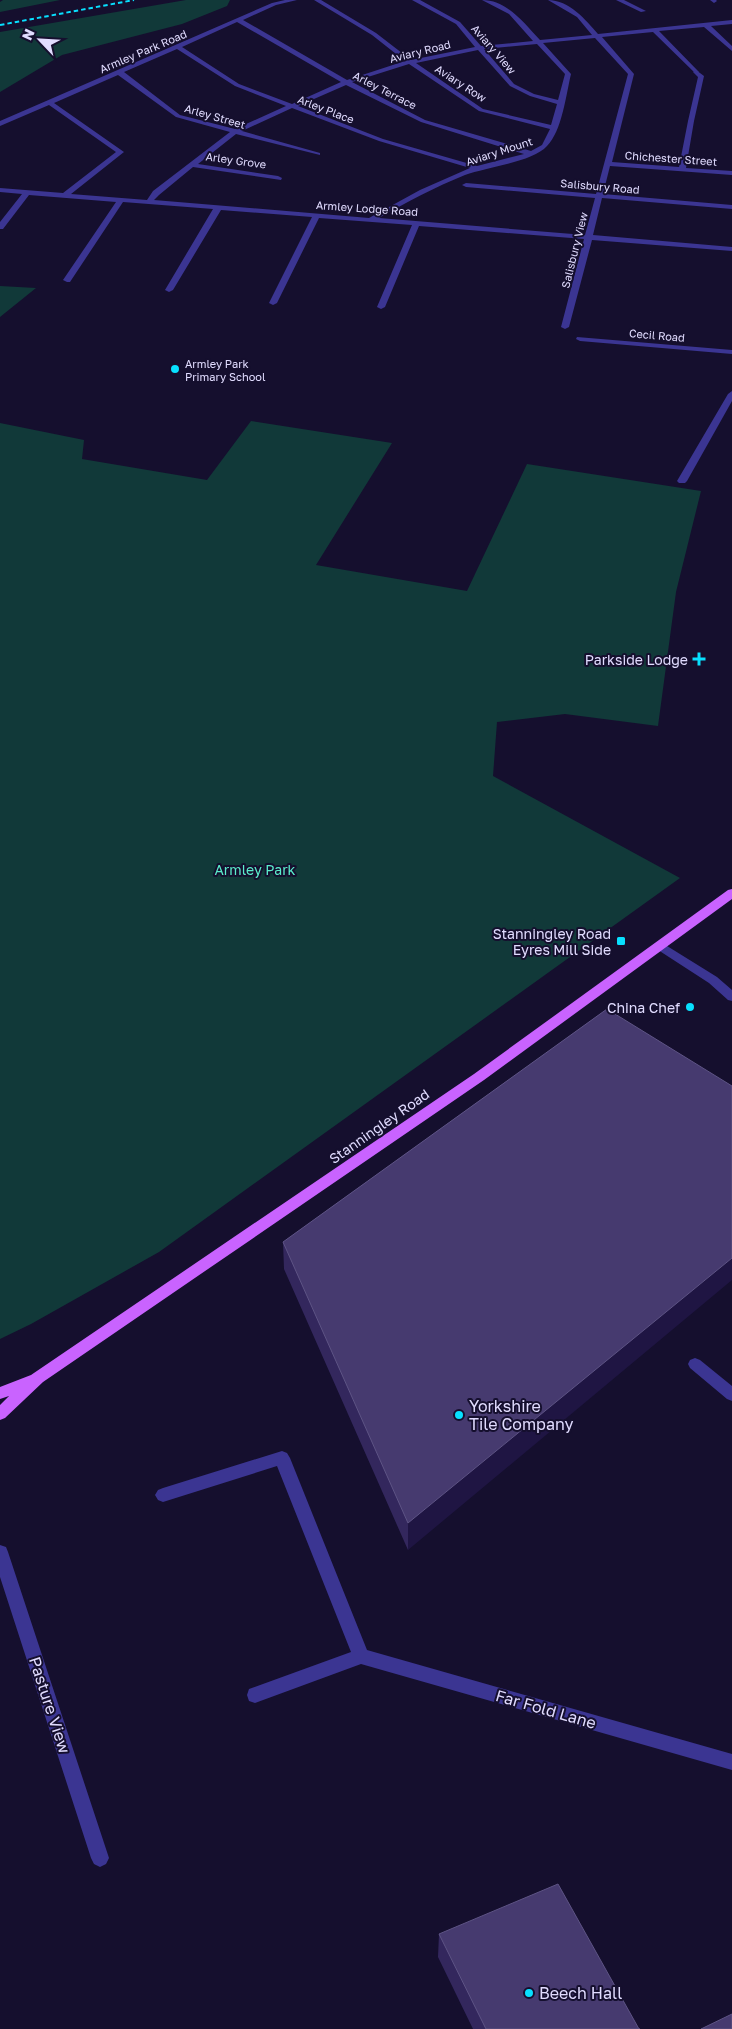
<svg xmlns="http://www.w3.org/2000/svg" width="732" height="2029" font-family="'Golos Text',sans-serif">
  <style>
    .green { fill: #113939 }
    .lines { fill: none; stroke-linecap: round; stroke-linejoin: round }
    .pedestrian { fill: #3b3592; fill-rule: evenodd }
    .minor { fill: #3b3592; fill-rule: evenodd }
    .primary { fill: #c963ff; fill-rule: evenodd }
    .rail { stroke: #08e0ff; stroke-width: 2; stroke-dasharray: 4.5 3; stroke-linecap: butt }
    .wall { fill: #33275d }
    .shaded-wall { fill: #1f1543 }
    .building { fill: #463a6f; stroke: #5e5485 }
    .poi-dot { fill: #08e0ff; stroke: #150f2e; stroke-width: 2 }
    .labels { text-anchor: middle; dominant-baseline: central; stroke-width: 4; stroke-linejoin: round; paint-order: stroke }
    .far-street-label { font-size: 11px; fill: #e1dcff; stroke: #150f2e }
    .far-poi-label { font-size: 11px; fill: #e1dcff; stroke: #150f2e; text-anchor: start }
    .poi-label { font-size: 14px; fill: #e1dcff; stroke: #150f2e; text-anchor: end }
    .park-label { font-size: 14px; fill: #5bedcc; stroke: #150f2e }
    .street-label { font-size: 14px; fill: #e1dcff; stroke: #150f2e }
    .near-poi-label { font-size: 16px; fill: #e1dcff; stroke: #150f2e; text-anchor: start }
    .near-street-label { font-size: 16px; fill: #e1dcff; stroke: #150f2e }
  </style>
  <rect width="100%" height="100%" fill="#150f2e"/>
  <path class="green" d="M 3,0 L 60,0 L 0,12 L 0,2 Z
    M 186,0 L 230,0 L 227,6 L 182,24 L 62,55 L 0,92 L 0,32 Z
    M 0,286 L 36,288 L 0,317 Z
    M 251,421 L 392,443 L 316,565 L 467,591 L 527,464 L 701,491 L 676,592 L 658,726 L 565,714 L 497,722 L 493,776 L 680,878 L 159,1252 L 31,1324 L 0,1339 L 0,423 L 84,440 L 82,459 L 207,480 Z"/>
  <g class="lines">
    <path class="pedestrian" d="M 696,70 L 704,76 L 694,121 L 691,123 L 688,121 L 698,77 L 693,72 Z"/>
    <path class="minor" d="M 285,0 L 297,0 L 276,5 L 243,20 L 347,80 L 405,61 L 372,35 L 314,0 L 321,0 L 376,33 L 411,60 L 475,47 L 456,24 L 412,0 L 420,0 L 460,22 L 481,46 L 533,41 L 509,14 L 482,0 C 507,0 524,23 540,40 L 592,35 L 577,17 L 548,0 C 569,0 586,20 598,34 L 732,20 L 732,24 L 711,26 L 732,46 L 732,51 L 704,27 L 659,31 L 698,71 L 699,72 L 696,74 L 653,32 L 602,37 L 634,74 L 612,162 L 679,167 L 688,121 L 691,119 L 694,121 L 686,168 L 732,171 L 732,175 L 610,166 L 603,194 L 732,205 L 732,209 L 602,198 L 593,235 L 732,247 L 732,251 L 592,240 L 569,327 L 565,329 L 561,327 L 584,239 L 419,226 L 385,307 L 381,309 L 377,307 L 412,225 L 319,218 L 277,303 L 273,305 L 269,303 L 312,217 L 221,210 L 173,290 L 169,292 L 165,290 L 213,209 L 123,202 L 70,282 L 67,282 L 63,280 L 116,202 L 29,195 L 3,229 L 0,229 L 0,222 L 22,194 L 0,192 L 0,188 L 63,193 L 116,152 L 49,105 L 0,126 L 0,121 L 272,3 ZM 237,22 L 341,82 L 292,104 L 239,84 L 182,47 ZM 595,38 L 628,74 L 596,194 L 466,183 L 462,185 L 466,187 L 595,198 L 585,235 L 379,218 C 407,202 435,187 465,175 C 487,167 533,162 547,146 C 562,131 566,95 571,74 L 543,43 ZM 537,44 L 565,74 L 558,100 L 534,94 L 514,84 L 484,49 ZM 177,49 L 235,86 L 286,106 L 235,129 L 180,115 L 124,72 ZM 478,50 L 510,86 L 530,96 L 557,104 L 551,125 L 483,109 L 416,63 ZM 409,64 L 479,111 L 550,129 L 542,145 L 531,151 L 425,120 L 352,82 ZM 118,75 L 176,117 L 230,132 L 153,191 L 147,200 L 71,194 L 124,152 L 54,103 ZM 346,85 L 421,122 L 524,154 L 477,166 L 383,139 L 298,106 ZM 292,108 L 379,141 L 470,168 L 420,190 L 369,218 L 154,200 L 159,195 L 193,167 L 281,180 L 282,178 L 278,176 L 198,164 L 236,134 L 320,155 L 320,153 L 242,131 Z
      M 616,0 L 624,0 L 646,11 L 641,12 Z
      M 710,0 L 716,0 L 717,1 L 714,3 Z
      M 577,337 L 732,350 L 732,354 L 580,341 L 576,339 Z
      M 732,391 L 732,401 L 687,481 L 685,483 L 679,483 L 677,481 L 728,394 Z
      M 659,941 L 717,977 L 732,990 L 732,1001 L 728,1000 L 709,983 L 655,948 L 653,945 Z
      M 695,1358 L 700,1360 L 732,1386 L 732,1401 L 727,1399 L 690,1368 L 688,1364 L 690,1360 Z
      M 282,1451 L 287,1453 L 290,1458 L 367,1650 L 732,1754 L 732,1770 L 361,1664 L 255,1703 L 249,1701 L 247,1695 L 249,1689 L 351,1652 L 277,1466 L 163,1502 L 158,1500 L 155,1495 L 158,1490 L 163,1488 Z
      M 0,1545 L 6,1547 L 8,1552 L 109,1858 L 106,1864 L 100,1867 L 94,1864 L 91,1858 L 0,1577 Z"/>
    <path class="primary" d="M 732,889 L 732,899 L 484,1080 L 43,1382 L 5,1418 L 0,1420 L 0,1405 L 9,1396 L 0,1399 L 0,1387 L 31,1375 L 474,1074 L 728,890 Z"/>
    <path class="rail" d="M 0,25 L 134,0"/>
  </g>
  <path class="wall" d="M 607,1009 L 408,1550 L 284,1269 L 283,1242 Z
    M 439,1934 L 639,2029 L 640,2029 L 473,2029 L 438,1957 Z"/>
  <path class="shaded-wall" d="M 732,1258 L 732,1280 L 408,1550 L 408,1523 Z"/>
  <path class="building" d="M 607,1009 L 732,1086 L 732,1258 L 408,1523 L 283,1242 Z
    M 558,1884 L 639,2029 L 640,2029 L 486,2029 L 439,1934 Z
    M 732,2014 L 732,2029 L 701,2029 Z"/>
  <g class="poi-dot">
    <circle cx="175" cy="369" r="5"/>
    <path d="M696.5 651.5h5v5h5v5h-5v5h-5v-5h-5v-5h5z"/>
    <rect x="616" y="936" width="10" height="10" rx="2.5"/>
    <circle cx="690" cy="1007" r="5"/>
    <circle cx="459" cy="1415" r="5"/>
    <circle cx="529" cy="1993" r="5"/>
  </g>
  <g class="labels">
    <g class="far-street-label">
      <text transform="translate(494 49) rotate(49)">Aviary View</text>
      <text transform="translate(143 51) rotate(-23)">Armley Park Road</text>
      <text transform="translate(420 51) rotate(-14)">Aviary Road</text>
      <text transform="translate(461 83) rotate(33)">Aviary Row</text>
      <text transform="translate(385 90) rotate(27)">Arley Terrace</text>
      <text transform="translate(326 109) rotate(21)">Arley Place</text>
      <text transform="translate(215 116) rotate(16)">Arley Street</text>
      <text transform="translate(499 151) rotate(-18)">Aviary Mount</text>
      <text transform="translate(671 158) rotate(4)">Chichester Street</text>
      <text transform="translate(236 160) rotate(8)">Arley Grove</text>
      <text transform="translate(600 186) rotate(5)">Salisbury Road</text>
      <text transform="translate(367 208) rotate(4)">Armley Lodge Road</text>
      <text transform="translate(574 250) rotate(-76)">Salisbury View</text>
      <text transform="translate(657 335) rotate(5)">Cecil Road</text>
    </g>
    <g class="far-poi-label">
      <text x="185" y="363">Armley Park<tspan x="185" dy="13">Primary School</tspan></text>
    </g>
    <g class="poi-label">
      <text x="688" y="659">Parkside Lodge</text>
      <text x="611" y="933">Stanningley Road<tspan x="611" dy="16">Eyres Mill Side</tspan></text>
      <text x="680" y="1007">China Chef</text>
    </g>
    <g class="park-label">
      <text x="255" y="869">Armley Park</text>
    </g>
    <g class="street-label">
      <text transform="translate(379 1126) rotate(-35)">Stanningley Road</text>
    </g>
    <g class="near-poi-label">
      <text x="469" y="1406">Yorkshire<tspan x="469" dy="18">Tile Company</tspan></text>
      <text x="539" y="1993">Beech Hall</text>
    </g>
    <g class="near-street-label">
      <text transform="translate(50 1705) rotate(72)">Pasture View</text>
      <text transform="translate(546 1709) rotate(16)">Far Fold Lane</text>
    </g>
  </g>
  <g transform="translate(40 40) rotate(295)" stroke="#150f2e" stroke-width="4" paint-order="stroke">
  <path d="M0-4L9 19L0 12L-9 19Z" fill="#e1dcff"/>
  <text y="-8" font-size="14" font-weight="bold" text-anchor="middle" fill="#e1dcff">N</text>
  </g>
</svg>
